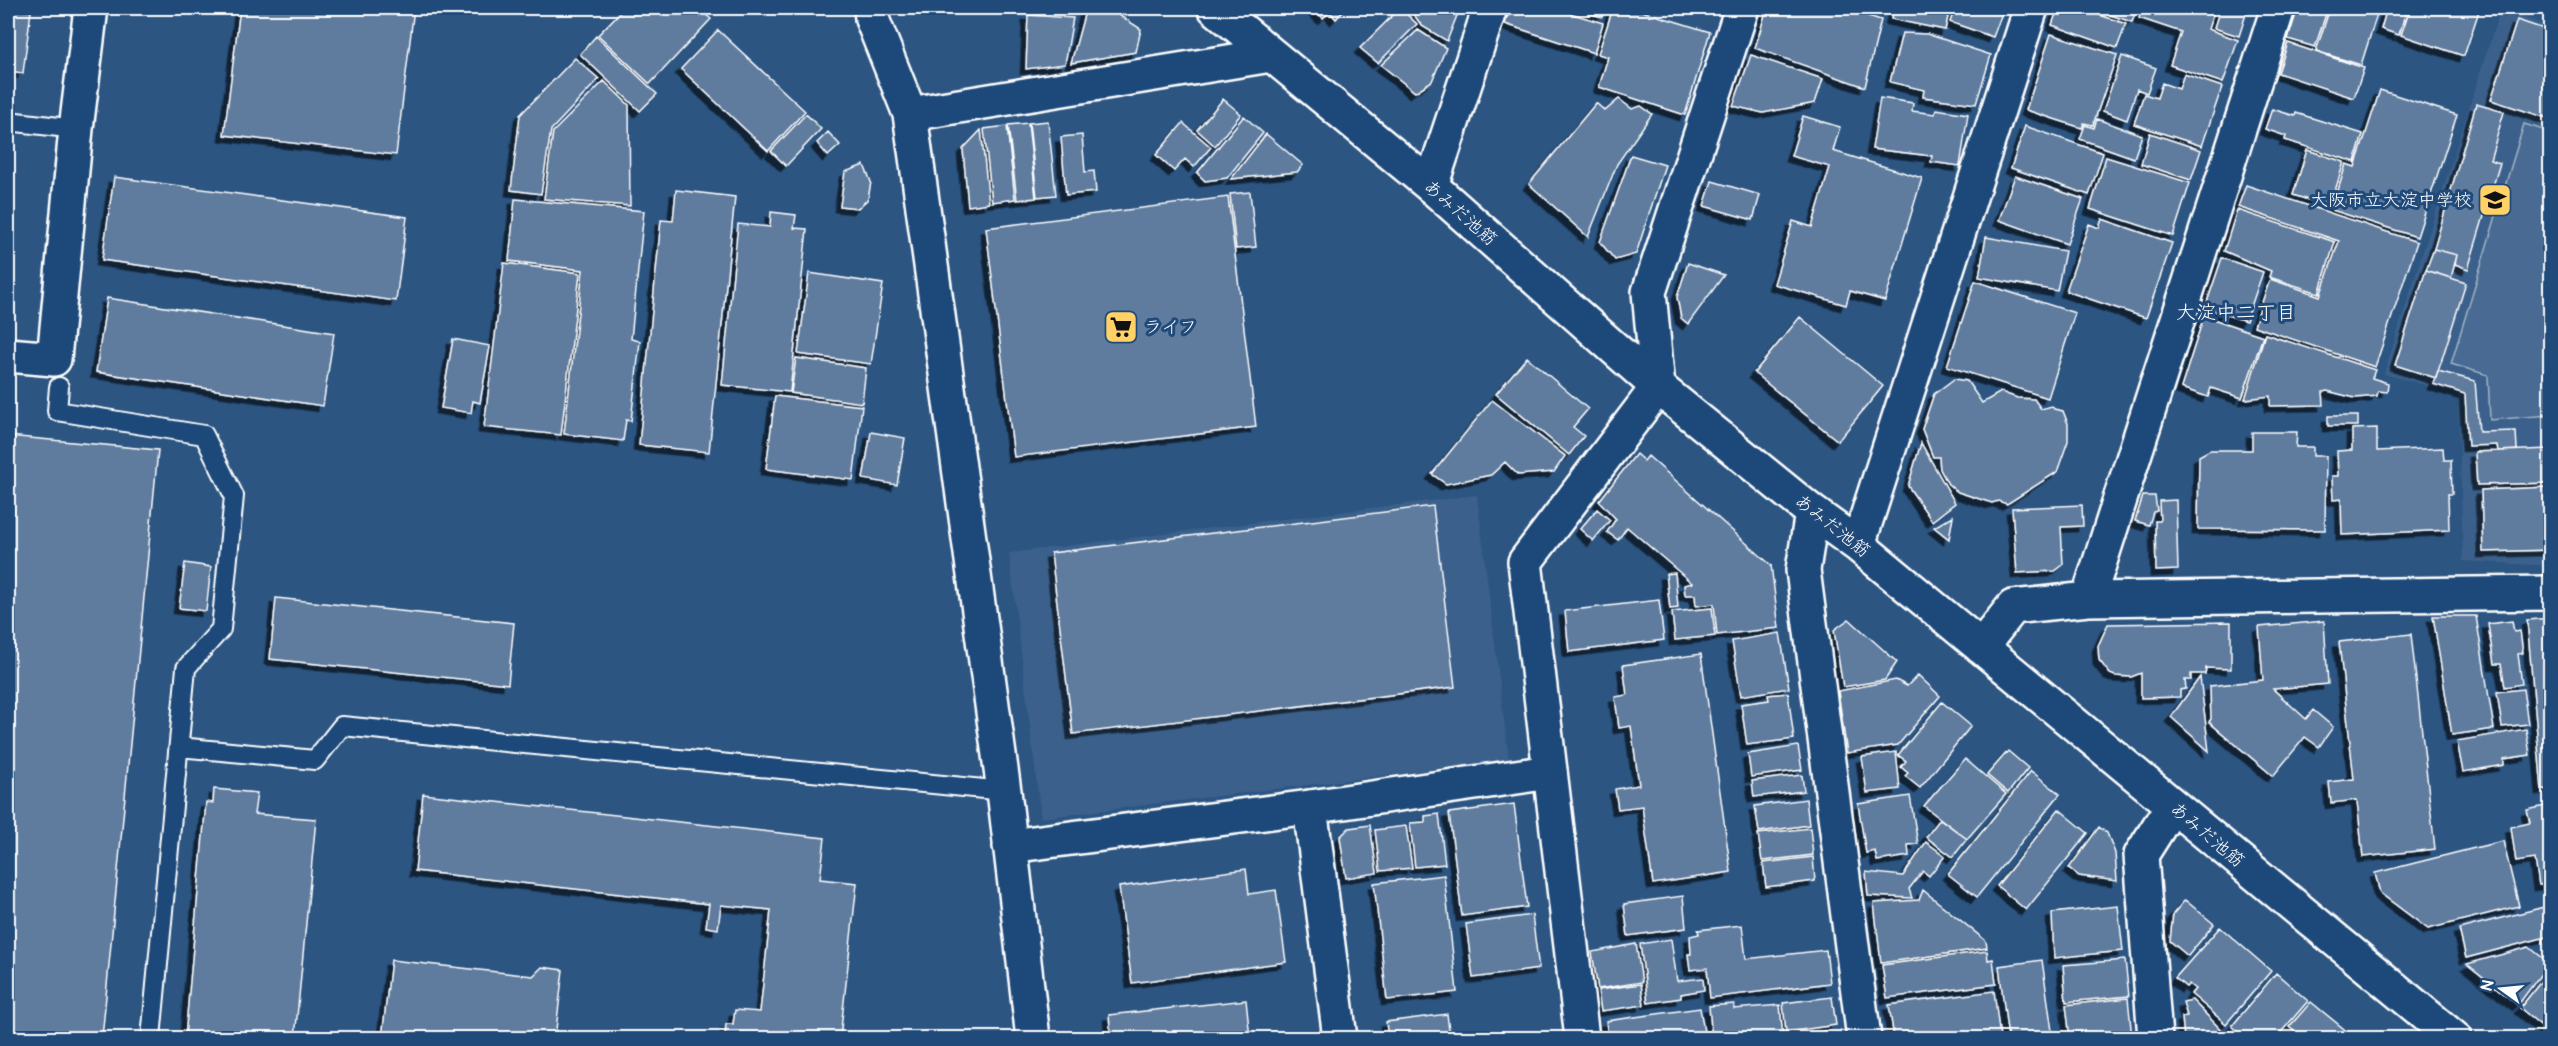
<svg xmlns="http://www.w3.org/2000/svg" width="2558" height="1046" font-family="Pangolin,'Klee One',sans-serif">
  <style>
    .built { fill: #3b618b }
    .green { fill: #486b92; stroke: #a4b5c8; stroke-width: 1.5 }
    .building { fill: #5e7c9f; stroke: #fff; stroke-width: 1.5; filter: url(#shadow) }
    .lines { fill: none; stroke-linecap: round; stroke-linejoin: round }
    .lane-casing { stroke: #fff; stroke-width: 22 }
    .street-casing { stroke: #fff; stroke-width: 38 }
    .secondary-casing { stroke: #fff; stroke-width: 38 }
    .lane { stroke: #1f4a7a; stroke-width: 18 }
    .street { stroke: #1f4a7a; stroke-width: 33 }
    .secondary { stroke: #1f4a7a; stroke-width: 33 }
    .labels { text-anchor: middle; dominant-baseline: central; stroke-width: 6; stroke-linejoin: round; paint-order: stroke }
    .poi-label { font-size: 18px; fill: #fff; stroke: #1f4a7a; text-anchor: end }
    .street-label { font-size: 18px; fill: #fff; stroke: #1f4a7a }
    .neighbourhood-label { font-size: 20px; fill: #fff; stroke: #1f4a7a }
  </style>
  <defs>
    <filter id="shadow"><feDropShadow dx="-5.5" dy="5.5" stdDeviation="0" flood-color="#0009"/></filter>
  </defs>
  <rect width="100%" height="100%" fill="#2c5582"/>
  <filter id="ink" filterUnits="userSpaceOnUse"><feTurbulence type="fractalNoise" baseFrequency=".0167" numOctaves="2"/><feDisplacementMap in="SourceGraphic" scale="12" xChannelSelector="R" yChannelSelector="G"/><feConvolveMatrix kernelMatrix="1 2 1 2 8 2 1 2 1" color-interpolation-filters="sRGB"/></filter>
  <g filter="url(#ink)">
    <path class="built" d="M 2500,10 L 2550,26 L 2550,566 L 2463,561 L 2458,394 L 2384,374 Z
      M 1477,495 L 1509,760 L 1041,818 L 1009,553 Z"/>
    <path class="green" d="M 2524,124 L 2550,132 L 2550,415 L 2490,420 L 2488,375 L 2451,364 Z"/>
    <path class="building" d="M 240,8 L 414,8 L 396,155 L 224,135 Z
      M 624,8 L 698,8 L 711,19 L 650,84 L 598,35 Z
      M 1086,8 L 1108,8 L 1141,29 L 1136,52 L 1071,63 Z
      M 1312,8 L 1346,8 L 1336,19 L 1330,12 L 1323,18 Z
      M 1400,8 L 1417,24 L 1378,63 L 1360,48 Z
      M 1409,8 L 1460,8 L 1447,41 L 1422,26 Z
      M 1511,8 L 1553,8 L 1603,23 L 1594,53 L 1505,24 Z
      M 1573,8 L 1605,8 L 1602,17 Z
      M 1613,8 L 1632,8 L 1710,32 L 1685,115 L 1599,87 L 1608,57 L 1598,54 Z
      M 1767,8 L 1842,8 L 1881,20 L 1865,87 L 1755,48 Z
      M 1894,8 L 1950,8 L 1945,30 L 1891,19 Z
      M 1955,8 L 2004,8 L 1993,37 L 1950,22 Z
      M 2058,8 L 2079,8 L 2126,24 L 2117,48 L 2052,25 Z
      M 2089,8 L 2137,8 L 2132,22 Z
      M 2143,8 L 2215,8 L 2208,29 L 2238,40 L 2223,83 L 2170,65 L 2181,32 L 2139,18 Z
      M 2220,8 L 2248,8 L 2239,36 L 2214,28 Z
      M 2298,8 L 2328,8 L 2315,47 L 2288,39 Z
      M 2330,8 L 2379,8 L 2361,65 L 2316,51 Z
      M 2387,8 L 2407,8 L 2399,35 L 2381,29 Z
      M 2410,8 L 2480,8 L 2464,56 L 2401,35 Z
      M 8,9 L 31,11 L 23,73 L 8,71 Z
      M 1028,15 L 1073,18 L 1065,64 L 1026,69 Z
      M 2517,20 L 2550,31 L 2550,119 L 2491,100 Z
      M 718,30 L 805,111 L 768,151 L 681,69 Z
      M 1418,30 L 1446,48 L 1432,81 L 1415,92 L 1381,65 Z
      M 1902,33 L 1927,34 L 1991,55 L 1976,104 L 1923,97 L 1924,90 L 1890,82 Z
      M 2051,34 L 2117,55 L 2093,125 L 2084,123 L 2082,128 L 2026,110 Z
      M 596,36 L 657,94 L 640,111 L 580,54 Z
      M 2288,43 L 2364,68 L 2354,98 L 2278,73 Z
      M 1751,55 L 1823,79 L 1815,103 L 1763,113 L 1733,106 Z
      M 2122,56 L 2156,68 L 2147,93 L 2137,89 L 2127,120 L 2103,111 Z
      M 575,58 L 599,79 L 551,130 L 541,194 L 511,190 L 520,115 Z
      M 2184,74 L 2222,87 L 2202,146 L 2134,124 L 2144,94 L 2157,98 L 2162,83 L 2179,89 Z
      M 604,81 L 629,105 L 630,206 L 544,199 L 553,132 Z
      M 2380,90 L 2457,115 L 2417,237 L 2332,210 L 2346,164 L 2355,167 Z
      M 1880,98 L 1913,103 L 1912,111 L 1935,114 L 1936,109 L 1968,114 L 1960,166 L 1931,162 L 1932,156 L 1872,149 Z
      M 1223,99 L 1241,114 L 1215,146 L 1197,130 Z
      M 1619,99 L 1632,109 L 1641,106 L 1652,114 L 1617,164 L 1588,237 L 1529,184 L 1596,103 L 1605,111 Z
      M 2476,104 L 2504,112 L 2490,160 L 2500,163 L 2468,269 L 2455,264 L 2457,255 L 2434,249 Z
      M 2272,109 L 2295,116 L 2296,113 L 2363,134 L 2355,162 L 2285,140 L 2286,136 L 2265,129 Z
      M 806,114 L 821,129 L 786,166 L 771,151 Z
      M 1244,116 L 1263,133 L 1227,178 L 1205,181 L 1197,173 Z
      M 1803,116 L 1840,127 L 1833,151 L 1922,178 L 1885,301 L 1850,291 L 1846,305 L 1774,284 L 1793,221 L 1812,227 L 1830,167 L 1791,156 Z
      M 2097,119 L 2142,135 L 2134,158 L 2080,139 L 2085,125 L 2094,128 Z
      M 1048,121 L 1056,195 L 1037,197 L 1029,123 Z
      M 1028,123 L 1036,198 L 1017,200 L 1008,125 Z
      M 1183,123 L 1211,147 L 1194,167 L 1185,159 L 1174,171 L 1156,155 Z
      M 1007,126 L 1015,199 L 992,202 L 984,129 Z
      M 2025,126 L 2103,153 L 2089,195 L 2011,168 Z
      M 981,130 L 989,203 L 968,206 L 963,149 Z
      M 828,132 L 840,145 L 828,156 L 817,143 Z
      M 2150,133 L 2201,150 L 2191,180 L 2141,164 Z
      M 1266,134 L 1303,165 L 1297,172 L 1231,179 Z
      M 1082,135 L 1085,172 L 1094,171 L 1096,192 L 1066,195 L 1061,137 Z
      M 2307,150 L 2344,162 L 2330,207 L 2293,195 Z
      M 1631,155 L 1665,165 L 1636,254 L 1615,260 L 1600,242 Z
      M 2106,157 L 2190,183 L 2173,236 L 2090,209 Z
      M 864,165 L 871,182 L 868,199 L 858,208 L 840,206 L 845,172 Z
      M 2015,176 L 2083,199 L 2067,244 L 1999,220 Z
      M 114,177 L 407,217 L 396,301 L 102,260 Z
      M 1712,181 L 1760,195 L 1753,220 L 1704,206 Z
      M 2246,185 L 2417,242 L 2375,367 L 2254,326 L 2270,279 L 2320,296 L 2339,241 L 2238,207 Z
      M 676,190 L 735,197 L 709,452 L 639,445 L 661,220 L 673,221 Z
      M 1250,192 L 1256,247 L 1236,249 L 1230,194 Z
      M 1228,197 L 1256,427 L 1014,457 L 986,228 Z
      M 515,199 L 644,211 L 631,339 L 640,341 L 631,421 L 626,420 L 623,441 L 564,434 L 583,270 L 509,261 Z
      M 2237,210 L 2335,242 L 2319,293 L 2269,277 L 2271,271 L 2224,251 Z
      M 771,212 L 796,215 L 794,228 L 807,229 L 790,392 L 722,385 L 738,224 L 770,227 Z
      M 2102,219 L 2172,243 L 2146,318 L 2066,291 L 2089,224 L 2099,228 Z
      M 1986,237 L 2065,251 L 2057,291 L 1979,277 Z
      M 2434,249 L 2457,255 L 2451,278 L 2426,270 Z
      M 2222,258 L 2263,272 L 2246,321 L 2205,308 Z
      M 504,263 L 580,273 L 561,435 L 484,427 Z
      M 1688,263 L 1724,275 L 1688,324 L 1681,318 L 1677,297 Z
      M 2426,270 L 2466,283 L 2436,378 L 2395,365 Z
      M 809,273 L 883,284 L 871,364 L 798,354 Z
      M 1975,281 L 2075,313 L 2048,398 L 1947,366 Z
      M 107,298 L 334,333 L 323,406 L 96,372 Z
      M 2204,316 L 2263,336 L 2242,398 L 2211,388 L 2208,397 L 2181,388 Z
      M 1800,317 L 1883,386 L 1838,441 L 1754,373 Z
      M 2265,334 L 2375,370 L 2372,378 L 2388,383 L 2387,392 L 2378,391 L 2377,396 L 2355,398 L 2327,391 L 2323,392 L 2324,405 L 2270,406 L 2270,396 L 2245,399 Z
      M 453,339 L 490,346 L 480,403 L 473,401 L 471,413 L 441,408 Z
      M 1527,357 L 1588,409 L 1573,427 L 1584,436 L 1569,455 L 1496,394 Z
      M 796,358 L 866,368 L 862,403 L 791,393 Z
      M 2438,371 L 2475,381 L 2479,432 L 2516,431 L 2517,450 L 2498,451 L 2497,445 L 2468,446 L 2465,394 L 2433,384 Z
      M 1954,379 L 1967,381 L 1982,403 L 2001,392 L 2017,398 L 2034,399 L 2041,409 L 2052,406 L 2054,409 L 2063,411 L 2068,424 L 2068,441 L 2057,472 L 2007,504 L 1998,501 L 1992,503 L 1958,492 L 1948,484 L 1940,469 L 1939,457 L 1933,457 L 1922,429 L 1934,394 Z
      M 775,396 L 862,406 L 853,480 L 766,469 Z
      M 1492,400 L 1565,456 L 1554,472 L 1518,475 L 1505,462 L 1491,475 L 1446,484 L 1432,474 Z
      M 2328,416 L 2358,416 L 2358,426 L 2328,426 Z
      M 2377,428 L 2377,451 L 2443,448 L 2444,460 L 2451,460 L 2452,494 L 2448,494 L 2449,530 L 2342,535 L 2341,499 L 2333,500 L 2332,476 L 2338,476 L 2337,451 L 2352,450 L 2352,429 Z
      M 871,432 L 905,438 L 897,485 L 863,479 Z
      M 2252,432 L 2297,432 L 2296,447 L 2313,447 L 2313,456 L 2326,456 L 2325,530 L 2198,529 L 2199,456 L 2210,450 L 2252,450 Z
      M 8,436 L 158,450 L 102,1038 L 8,1038 Z
      M 1921,443 L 1955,503 L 1932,521 L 1908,486 Z
      M 2550,449 L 2550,483 L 2477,485 L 2475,452 Z
      M 1636,454 L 1644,461 L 1648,456 L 1771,565 L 1779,628 L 1717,635 L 1714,604 L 1696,606 L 1695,595 L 1685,595 L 1684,585 L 1692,583 L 1627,527 L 1618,540 L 1607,532 L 1616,519 L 1599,501 Z
      M 2550,487 L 2550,550 L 2483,552 L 2481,490 Z
      M 2143,496 L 2155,496 L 2157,511 L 2153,512 L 2149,525 L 2135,521 Z
      M 2176,500 L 2178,570 L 2156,571 L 2155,521 L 2160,521 L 2159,501 Z
      M 2082,505 L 2083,526 L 2061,527 L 2063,565 L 2055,571 L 2017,573 L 2012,508 Z
      M 1433,506 L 1455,687 L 1073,734 L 1051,553 Z
      M 1597,509 L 1610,520 L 1593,541 L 1580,529 Z
      M 1953,516 L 1949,539 L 1934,527 Z
      M 185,563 L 211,567 L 206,611 L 179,608 Z
      M 1675,573 L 1678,608 L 1670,609 L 1666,574 Z
      M 276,598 L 514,623 L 508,684 L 270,659 Z
      M 1659,600 L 1664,640 L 1569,652 L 1565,611 Z
      M 1712,608 L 1715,636 L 1675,640 L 1672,612 Z
      M 2433,616 L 2476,616 L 2494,729 L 2452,735 Z
      M 2550,618 L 2550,789 L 2542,790 L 2527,620 Z
      M 1849,619 L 1897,662 L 1885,680 L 1843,687 L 1834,630 Z
      M 2324,621 L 2328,684 L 2273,689 L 2306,719 L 2313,710 L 2333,727 L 2319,747 L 2305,737 L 2273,776 L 2209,722 L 2211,719 L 2210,686 L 2263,680 L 2259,627 Z
      M 2512,621 L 2514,632 L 2520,631 L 2523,653 L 2518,654 L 2522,684 L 2505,687 L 2501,664 L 2494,664 L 2488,624 Z
      M 2231,622 L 2231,669 L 2206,668 L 2205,674 L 2191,674 L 2191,680 L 2185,680 L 2186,689 L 2180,690 L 2180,697 L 2141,698 L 2141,673 L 2131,677 L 2115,676 L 2110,674 L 2099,660 L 2098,646 L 2108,624 Z
      M 1780,633 L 1789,688 L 1741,696 L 1732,641 Z
      M 2411,634 L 2435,849 L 2363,857 L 2357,800 L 2331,803 L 2329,782 L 2354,779 L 2339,642 Z
      M 1701,654 L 1731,872 L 1653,884 L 1642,806 L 1618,809 L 1615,789 L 1639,785 L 1631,726 L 1619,728 L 1615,697 L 1627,695 L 1623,665 Z
      M 1918,675 L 1940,696 L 1898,745 L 1847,753 L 1838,691 L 1896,680 L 1907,686 Z
      M 2200,677 L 2209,751 L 2171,717 Z
      M 2523,689 L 2528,724 L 2502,727 L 2497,692 Z
      M 1788,693 L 1794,739 L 1747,745 L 1741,704 L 1769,700 L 1768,695 Z
      M 1942,702 L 1971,726 L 1920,788 L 1905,776 L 1908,773 L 1901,767 L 1906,761 L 1898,755 Z
      M 2526,729 L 2530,755 L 2504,759 L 2504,765 L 2463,772 L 2457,741 Z
      M 1798,746 L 1802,770 L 1751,777 L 1748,754 Z
      M 2008,751 L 2028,768 L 2008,793 L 1987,775 Z
      M 1896,752 L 1900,789 L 1867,793 L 1862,757 Z
      M 1965,759 L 2006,794 L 1967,839 L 1924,806 Z
      M 2031,771 L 2060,794 L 1977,897 L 1948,874 Z
      M 1802,775 L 1804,791 L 1754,797 L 1752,781 Z
      M 214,789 L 257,793 L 254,814 L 316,819 L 295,1038 L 185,1038 L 206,802 L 213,803 Z
      M 423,794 L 825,838 L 820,879 L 857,883 L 840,1038 L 725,1038 L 726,1024 L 733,1024 L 735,1010 L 760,1012 L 771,910 L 721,905 L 718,929 L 706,927 L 709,904 L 415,871 Z
      M 1910,796 L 1918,844 L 1908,845 L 1909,856 L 1877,861 L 1875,851 L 1866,853 L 1858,804 Z
      M 1806,799 L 1809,825 L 1759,832 L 1755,806 Z
      M 1514,804 L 1527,907 L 1462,916 L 1449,813 Z
      M 2550,805 L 2550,884 L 2539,885 L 2535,859 L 2516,862 L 2511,827 L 2530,823 L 2527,810 Z
      M 2059,809 L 2088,833 L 2026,910 L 1997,886 Z
      M 1439,814 L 1445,864 L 1415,867 L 1410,823 L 1425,822 L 1425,816 Z
      M 1940,819 L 1967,839 L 1953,857 L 1926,837 Z
      M 1370,825 L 1377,873 L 1346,878 L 1340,837 L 1349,828 Z
      M 1406,826 L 1412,868 L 1380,871 L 1375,830 Z
      M 2099,827 L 2107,833 L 2115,853 L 2117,881 L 2079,876 L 2069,868 Z
      M 1810,828 L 1813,855 L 1762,861 L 1758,834 Z
      M 2503,841 L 2519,906 L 2428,929 L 2380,893 L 2375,873 Z
      M 1926,842 L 1945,856 L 1929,876 L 1923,871 L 1909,889 L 1912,898 L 1868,896 L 1866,872 L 1903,876 Z
      M 1813,857 L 1815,881 L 1766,887 L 1763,863 Z
      M 1246,869 L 1249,894 L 1276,890 L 1286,962 L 1132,983 L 1119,887 Z
      M 1444,875 L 1457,992 L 1387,1000 L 1374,883 Z
      M 1923,890 L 1986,941 L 1987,948 L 1881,963 L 1874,903 L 1919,900 Z
      M 1683,896 L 1686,928 L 1628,936 L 1624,904 Z
      M 2185,900 L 2214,924 L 2188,956 L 2170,941 L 2173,914 Z
      M 2118,906 L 2123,951 L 2054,958 L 2052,913 Z
      M 2544,907 L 2550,936 L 2466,958 L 2459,929 Z
      M 1532,915 L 1539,969 L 1473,978 L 1466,924 Z
      M 1742,925 L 1746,959 L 1826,950 L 1830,983 L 1710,998 L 1707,968 L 1690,970 L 1688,954 L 1691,954 L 1690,936 L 1699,934 L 1698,930 Z
      M 2220,927 L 2271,971 L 2226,1024 L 2191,994 L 2195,989 L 2189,984 L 2186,987 L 2175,978 Z
      M 1671,939 L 1677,981 L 1703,978 L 1704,990 L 1681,994 L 1681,998 L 1648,1003 L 1640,944 Z
      M 1636,944 L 1642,982 L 1598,989 L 1592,952 Z
      M 2529,947 L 2549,963 L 2518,1005 L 2467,964 Z
      M 1987,951 L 1988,960 L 1993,959 L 1996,984 L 1887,998 L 1882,965 Z
      M 391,960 L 533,976 L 542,967 L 563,970 L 555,1038 L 382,1038 Z
      M 2042,960 L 2053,1038 L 2008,1038 L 1999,966 Z
      M 2125,960 L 2129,996 L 2066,1002 L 2063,965 Z
      M 2550,970 L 2550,1033 L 2520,1008 Z
      M 2276,973 L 2308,1001 L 2276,1038 L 2246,1038 L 2232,1026 Z
      M 1641,984 L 1644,1005 L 1601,1011 L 1598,990 Z
      M 1994,991 L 2000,1038 L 1894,1038 L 1889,1005 Z
      M 1832,997 L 1836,1025 L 1786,1032 L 1783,1003 Z
      M 2128,998 L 2132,1038 L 2070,1038 L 2066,1005 Z
      M 1246,1000 L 1250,1038 L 1111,1038 L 1109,1015 Z
      M 2192,1000 L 2229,1038 L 2184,1038 L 2182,1017 L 2187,1016 L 2183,1002 Z
      M 2311,1002 L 2355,1038 L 2289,1038 L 2295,1032 L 2289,1027 Z
      M 1734,1004 L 1734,1009 L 1780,1005 L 1783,1038 L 1712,1038 L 1709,1006 Z
      M 1700,1008 L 1705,1038 L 1608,1038 L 1606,1021 Z
      M 1447,1014 L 1450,1038 L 1388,1038 L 1386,1022 Z
      M 1827,1031 L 1828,1038 L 1786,1038 L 1786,1036 Z"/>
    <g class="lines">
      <defs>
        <path id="lane" d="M 8,121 L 76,129
          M 59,387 L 57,411 L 204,435 L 234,496 L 221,629 L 186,668 L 151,1038
          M 179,747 L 315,760 L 342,726 L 1004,791"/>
        <path id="street" d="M 910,114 L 1271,55
          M 1431,186 L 1490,8
          M 8,355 L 54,359 L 76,129 L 91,8
          M 1310,807 L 1340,1038
          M 1582,1038 L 1525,562 L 1658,387 L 1649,292 L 1742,8
          M 2155,1038 L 2141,855 L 2172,806"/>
        <path id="secondary" d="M 871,8 L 872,19 L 910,114 L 1004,791 L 1033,1038
          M 1215,8 L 1431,186 L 1658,387 L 1812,512 L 1858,545 L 2454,1038
          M 1812,512 L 1803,570 L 1864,1038
          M 1858,545 L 2031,8
          M 2088,599 L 2278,8
          M 1981,647 L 2013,607 L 2088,599 L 2550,593
          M 1010,846 L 1310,807 L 1550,772"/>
      </defs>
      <use href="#lane" class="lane-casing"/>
      <use href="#street" class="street-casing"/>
      <use href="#secondary" class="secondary-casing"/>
      <use href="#lane" class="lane"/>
      <use href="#street" class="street"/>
      <use href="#secondary" class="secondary"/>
    </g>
  </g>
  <defs>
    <symbol id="school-square" viewBox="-11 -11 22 22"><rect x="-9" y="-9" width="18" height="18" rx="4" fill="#ffd166" stroke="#1f4a7a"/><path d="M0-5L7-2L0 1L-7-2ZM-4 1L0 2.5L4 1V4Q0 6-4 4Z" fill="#111"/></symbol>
    <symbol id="supermarket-square" viewBox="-11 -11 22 22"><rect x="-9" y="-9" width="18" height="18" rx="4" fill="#ffd166" stroke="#1f4a7a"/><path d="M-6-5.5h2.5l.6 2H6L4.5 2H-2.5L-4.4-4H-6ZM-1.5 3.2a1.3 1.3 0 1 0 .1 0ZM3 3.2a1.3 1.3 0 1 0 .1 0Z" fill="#111"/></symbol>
  </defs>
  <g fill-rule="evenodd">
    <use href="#school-square" x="2476" y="181" width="38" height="38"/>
    <use href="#supermarket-square" x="1102" y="308" width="38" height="38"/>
  </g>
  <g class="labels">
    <g class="poi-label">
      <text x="2472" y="200">大阪市立大淀中学校</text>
      <text x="1144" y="327" text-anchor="start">ライフ</text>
    </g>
    <g class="street-label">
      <text transform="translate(1460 213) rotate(41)">あみだ池筋</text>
      <text transform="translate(1832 526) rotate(38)">あみだ池筋</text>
      <text transform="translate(2207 835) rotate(40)">あみだ池筋</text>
    </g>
    <g class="neighbourhood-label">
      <text x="2236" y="312">大淀中二丁目</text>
    </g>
  </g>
  <rect width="2558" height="1046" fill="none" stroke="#1f4a7a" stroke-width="30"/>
  <rect x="15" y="15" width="2528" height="1016" fill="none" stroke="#fff" stroke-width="2" filter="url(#ink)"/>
  <g transform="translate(2501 989) rotate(285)" stroke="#1f4a7a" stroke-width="4.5" paint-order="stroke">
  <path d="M0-4.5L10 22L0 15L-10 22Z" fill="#ffffff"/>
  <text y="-9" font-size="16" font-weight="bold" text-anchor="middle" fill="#ffffff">N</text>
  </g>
</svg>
